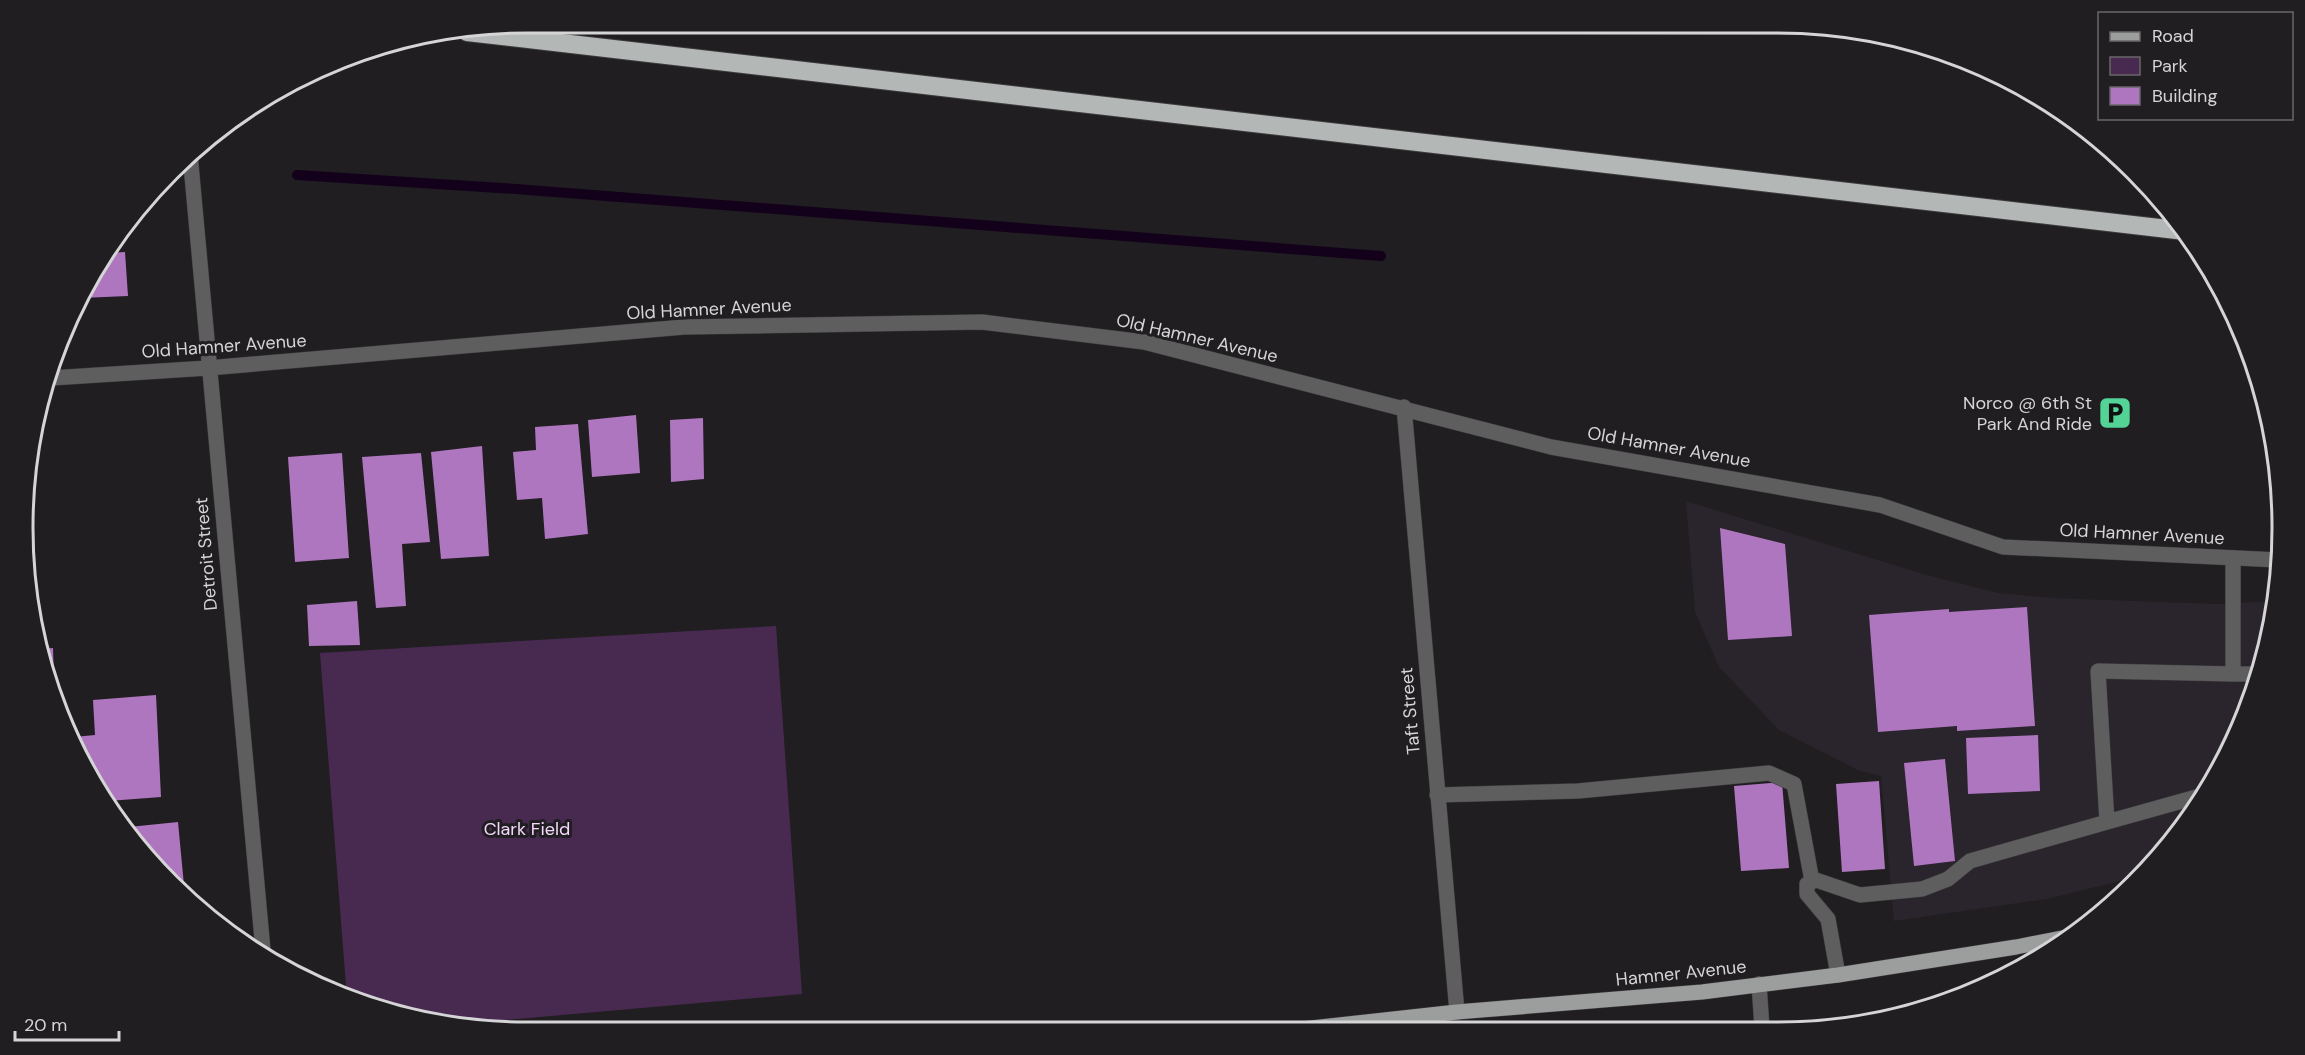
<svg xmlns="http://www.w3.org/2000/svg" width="2305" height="1055" font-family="'DM Sans',sans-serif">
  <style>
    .built { fill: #2a242c }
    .green { fill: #482a51 }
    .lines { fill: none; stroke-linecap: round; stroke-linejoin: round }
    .stream { stroke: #13001a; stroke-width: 10 }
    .building { fill: #af76c0 }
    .lane-casing { stroke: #3d3b3e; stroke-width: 16 }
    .street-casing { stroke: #3d3b3e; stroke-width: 16 }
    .primary-casing { stroke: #3d3b3e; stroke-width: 16 }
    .highway-casing { stroke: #3d3b3e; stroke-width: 20 }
    .lane { stroke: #5d5e5d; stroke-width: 15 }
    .street { stroke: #5d5e5d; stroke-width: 15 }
    .primary { stroke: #9b9e9c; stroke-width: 15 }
    .highway { stroke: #b3b7b5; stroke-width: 18 }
    .labels { text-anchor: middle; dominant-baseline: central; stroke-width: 6; stroke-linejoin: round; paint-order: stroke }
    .street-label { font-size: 18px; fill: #d5d4d6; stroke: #201e21 }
    .poi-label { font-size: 18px; fill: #d5d4d6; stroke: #201e21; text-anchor: end }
    .park-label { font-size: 18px; fill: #f5d7fe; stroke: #201e21 }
    .rim { fill: none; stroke: #d5d4d6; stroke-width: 3 }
  </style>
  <rect width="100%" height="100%" fill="#201e21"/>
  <path class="built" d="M 1686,501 L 1930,576 L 1998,593 L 2054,598 L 2216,604 L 2275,601 L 2273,626 L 2244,720 L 2178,835 L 2136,877 L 2047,899 L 1894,921 L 1881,776 L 1860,771 L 1779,730 L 1719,667 L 1695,612 Z"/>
  <path class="green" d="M 776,626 L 802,994 L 448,1025 L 429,1023 L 347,998 L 320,653 Z"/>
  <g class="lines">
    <path class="stream" d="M 297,175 L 516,189 L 1381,256"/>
  </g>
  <path class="building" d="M 125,252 L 128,296 L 81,298 L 90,275 L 108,253 Z
    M 636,415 L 640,473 L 592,477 L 588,420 Z
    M 703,418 L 704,479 L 671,482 L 670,420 Z
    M 578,424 L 588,534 L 545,539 L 542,498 L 517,500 L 513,452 L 536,450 L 535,427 Z
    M 482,446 L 489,556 L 441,559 L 431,452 Z
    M 342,453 L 349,558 L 295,562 L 288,457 Z
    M 421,453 L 430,542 L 402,544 L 406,606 L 376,608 L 362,457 Z
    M 24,509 L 28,544 L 24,545 L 23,527 Z
    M 1720,528 L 1785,544 L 1792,636 L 1728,640 Z
    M 357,601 L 360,645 L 309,646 L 307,605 Z
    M 2027,607 L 2035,726 L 1957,731 L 1957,726 L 1878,732 L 1869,615 L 1949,609 L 1949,612 Z
    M 53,648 L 54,682 L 53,682 L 41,649 Z
    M 156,695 L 161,797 L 108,801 L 90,780 L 74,737 L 95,735 L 93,700 Z
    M 2038,735 L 2040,791 L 1968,794 L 1966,738 Z
    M 1945,759 L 1955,861 L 1914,866 L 1904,763 Z
    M 1879,781 L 1885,869 L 1842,872 L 1836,784 Z
    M 1782,782 L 1789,868 L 1741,871 L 1734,786 Z
    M 178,822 L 185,896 L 129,827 Z"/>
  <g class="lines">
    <defs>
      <path id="lane" d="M 2233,674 L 2258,674
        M 1437,795 L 1578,791 L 1769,773 L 1794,784 L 1812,881
        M 2107,822 L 2200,796
        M 1838,975 L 1828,919 L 1807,894 L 1807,884 L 1816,880 L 1860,895 L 1922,889 L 1948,879 L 1970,861 L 2107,822 L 2098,671 L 2233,674 L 2233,558"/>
      <path id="street" d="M 190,154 L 263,950
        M 51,378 L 208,368 L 684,327 L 982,322 L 1144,342 L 1551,447 L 1880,505 L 2003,547 L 2279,560
        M 1404,407 L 1457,1012
        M 1759,984 L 1762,1028"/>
      <path id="primary" d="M 1293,1030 L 1457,1012 L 1702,992 L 1838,975 L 2016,947 L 2072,936"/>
      <path id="highway" d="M 1207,23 L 1805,25
        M 467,32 L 2185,231"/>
    </defs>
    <use href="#lane" class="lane-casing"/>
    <use href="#street" class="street-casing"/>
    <use href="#primary" class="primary-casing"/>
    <use href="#highway" class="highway-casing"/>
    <use href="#lane" class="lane"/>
    <use href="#street" class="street"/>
    <use href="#primary" class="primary"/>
    <use href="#highway" class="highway"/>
  </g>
  <defs>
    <symbol id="parking-square" viewBox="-11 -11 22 22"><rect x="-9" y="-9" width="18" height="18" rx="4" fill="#53d396" stroke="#201e21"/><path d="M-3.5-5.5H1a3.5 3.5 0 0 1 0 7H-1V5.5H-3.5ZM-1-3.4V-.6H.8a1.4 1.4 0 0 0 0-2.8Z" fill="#111"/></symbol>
  </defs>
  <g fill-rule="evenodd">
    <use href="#parking-square" x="2096" y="394" width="38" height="38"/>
  </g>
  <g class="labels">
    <g class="street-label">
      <text transform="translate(709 309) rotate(-3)">Old Hamner Avenue</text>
      <text transform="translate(1197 338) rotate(13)">Old Hamner Avenue</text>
      <text transform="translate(224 346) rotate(-4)">Old Hamner Avenue</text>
      <text transform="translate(1669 447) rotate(10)">Old Hamner Avenue</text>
      <text transform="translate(2142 534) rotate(3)">Old Hamner Avenue</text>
      <text transform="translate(206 554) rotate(-95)">Detroit Street</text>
      <text transform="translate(1410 711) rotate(-95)">Taft Street</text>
      <text transform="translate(1681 973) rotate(-6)">Hamner Avenue</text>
    </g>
    <g class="poi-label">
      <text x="2092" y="403">Norco @ 6th St<tspan x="2092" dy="21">Park And Ride</tspan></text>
    </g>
    <g class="park-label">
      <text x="527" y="829">Clark Field</text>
    </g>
  </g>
  <path d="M0 0H2305V1055H0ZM527 33H1778A494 494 0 0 1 2272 527V528A494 494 0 0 1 1778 1022H527A494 494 0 0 1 33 528V527A494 494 0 0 1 527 33Z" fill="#201e21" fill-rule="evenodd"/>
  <path class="rim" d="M527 33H1778A494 494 0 0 1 2272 527V528A494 494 0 0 1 1778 1022H527A494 494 0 0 1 33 528V527A494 494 0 0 1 527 33Z"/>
  <rect x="2098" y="12" width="195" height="108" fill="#201e21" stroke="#686769" stroke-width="1.5"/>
  <rect x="2110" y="32" width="30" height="9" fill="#9b9e9c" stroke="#686769" stroke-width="1.5"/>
  <text x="2152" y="42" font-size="18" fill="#d5d4d6">Road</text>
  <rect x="2110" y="57" width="30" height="18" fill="#482a51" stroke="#686769" stroke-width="1.5"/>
  <text x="2152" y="72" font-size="18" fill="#d5d4d6">Park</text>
  <rect x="2110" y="87" width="30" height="18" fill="#af76c0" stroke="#686769" stroke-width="1.5"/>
  <text x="2152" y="102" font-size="18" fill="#d5d4d6">Building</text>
  <path d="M15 1031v9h104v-9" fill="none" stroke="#d5d4d6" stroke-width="3"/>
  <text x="24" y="1031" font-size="18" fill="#d5d4d6" stroke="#201e21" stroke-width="4.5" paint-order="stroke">20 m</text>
</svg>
